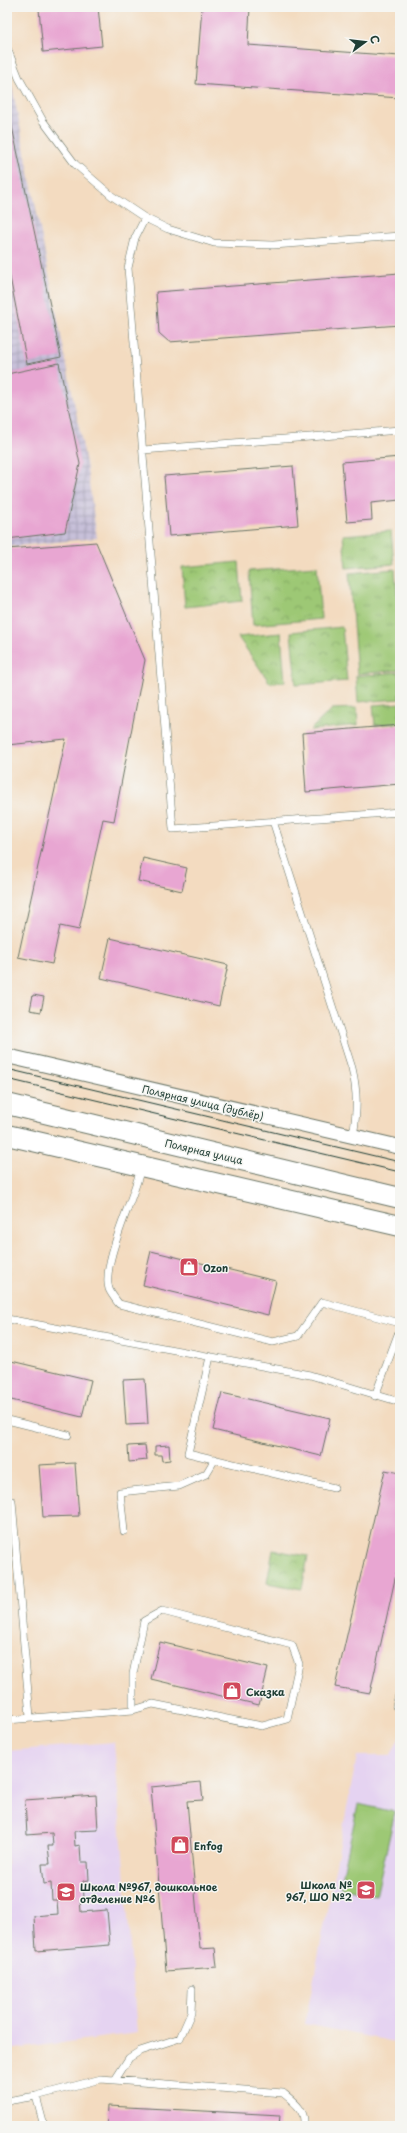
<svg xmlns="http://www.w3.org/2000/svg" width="407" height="2133" font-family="'Playpen Sans',sans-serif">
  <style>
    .built { fill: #e5d3f1 }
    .industrial { fill: url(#industrial-grid) }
    .grass { fill: url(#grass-tufts); stroke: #5e8254 }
    .park { fill: url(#park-crowns); stroke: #5e8254 }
    .garden { fill: #9dc875; stroke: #5e8254 }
    .building { fill: #e8a6d2 }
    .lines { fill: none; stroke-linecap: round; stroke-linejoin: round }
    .service-casing { stroke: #697465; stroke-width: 8 }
    .minor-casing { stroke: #697465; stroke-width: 16 }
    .secondary-casing { stroke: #697465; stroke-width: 22 }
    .service { stroke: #fff; stroke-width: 7 }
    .minor { stroke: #fff; stroke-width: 14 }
    .secondary { stroke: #fff; stroke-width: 20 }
    .tram { stroke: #1f3d34; stroke-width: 1 }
    .labels { text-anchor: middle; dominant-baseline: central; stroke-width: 3; stroke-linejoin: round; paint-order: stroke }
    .street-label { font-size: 10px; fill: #1f3d34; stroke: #f6f6f2 }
    .poi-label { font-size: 10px; font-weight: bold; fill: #1f3d34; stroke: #f6f6f2; text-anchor: start }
  </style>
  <defs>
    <pattern id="industrial-grid" width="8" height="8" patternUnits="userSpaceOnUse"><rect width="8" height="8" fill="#c7c0d9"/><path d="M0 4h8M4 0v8" fill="none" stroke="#a19db1"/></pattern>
    <pattern id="grass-tufts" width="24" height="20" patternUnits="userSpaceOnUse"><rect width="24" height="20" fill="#9dc875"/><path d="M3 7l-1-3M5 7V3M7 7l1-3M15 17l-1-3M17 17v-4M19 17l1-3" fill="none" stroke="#7fa461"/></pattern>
    <pattern id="park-crowns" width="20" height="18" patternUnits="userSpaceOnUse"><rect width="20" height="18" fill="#9dc875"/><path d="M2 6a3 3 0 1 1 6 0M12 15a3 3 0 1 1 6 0" fill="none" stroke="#7fa461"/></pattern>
  </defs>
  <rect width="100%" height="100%" fill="#f6f6f2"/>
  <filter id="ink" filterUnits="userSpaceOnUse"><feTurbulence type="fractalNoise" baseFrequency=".025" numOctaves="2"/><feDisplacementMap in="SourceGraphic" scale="8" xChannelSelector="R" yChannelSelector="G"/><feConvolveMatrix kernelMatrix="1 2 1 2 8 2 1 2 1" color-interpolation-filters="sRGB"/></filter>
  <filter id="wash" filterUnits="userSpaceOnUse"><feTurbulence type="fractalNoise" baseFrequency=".012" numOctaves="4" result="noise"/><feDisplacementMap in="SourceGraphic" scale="16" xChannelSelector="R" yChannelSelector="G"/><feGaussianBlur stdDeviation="0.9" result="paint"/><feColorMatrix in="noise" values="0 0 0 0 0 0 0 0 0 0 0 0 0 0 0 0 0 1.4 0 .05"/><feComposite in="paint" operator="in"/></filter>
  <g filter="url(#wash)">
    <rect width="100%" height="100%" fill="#f3dbc0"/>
    <path class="built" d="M 400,1736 L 400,2043 L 305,2024 L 357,1756 L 391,1756 Z
      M 114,1742 L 137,2033 L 7,2050 L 7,1751 Z"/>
    <path class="industrial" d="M 7,75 L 12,86 L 86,463 L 97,538 L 7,547 Z"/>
    <path class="grass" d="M 391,531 L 394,564 L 346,568 L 343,535 Z
      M 395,569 L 400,632 L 400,670 L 357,674 L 349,573 Z
      M 400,672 L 400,699 L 358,702 L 356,676 Z
      M 400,703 L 400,723 L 375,725 L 373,705 Z
      M 357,708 L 358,725 L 310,730 L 332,709 Z"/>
    <path class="park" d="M 239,562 L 242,601 L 185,607 L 182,567 Z
      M 317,566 L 321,619 L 253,625 L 249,571 Z
      M 342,627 L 347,681 L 296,685 L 291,632 Z
      M 281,633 L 285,682 L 270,683 L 238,637 Z
      M 273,1550 L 308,1556 L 302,1589 L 267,1583 Z"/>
    <path class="garden" d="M 358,1804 L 395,1812 L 376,1896 L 340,1888 Z"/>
    <g id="blocks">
      <path class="building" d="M 61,7 L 98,7 L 102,46 L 43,52 L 39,9 Z
        M 202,7 L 250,7 L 248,45 L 400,56 L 400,98 L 196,84 Z
        M 7,103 L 61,357 L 27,364 L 7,262 Z
        M 400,273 L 400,325 L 169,342 L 159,333 L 156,292 Z
        M 59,363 L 80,464 L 65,532 L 7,539 L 7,374 Z
        M 400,457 L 400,500 L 371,503 L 372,520 L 347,522 L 342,462 Z
        M 293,466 L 298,525 L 169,536 L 164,476 Z
        M 96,542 L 145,660 L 114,821 L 103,819 L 79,930 L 60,926 L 52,964 L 18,957 L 66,739 L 7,745 L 7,549 Z
        M 400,725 L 400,784 L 306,792 L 302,733 Z
        M 143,858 L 187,868 L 182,891 L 138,881 Z
        M 110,938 L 228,965 L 219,1006 L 101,978 Z
        M 33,995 L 44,997 L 41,1012 L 30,1010 Z
        M 151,1251 L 276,1281 L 268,1315 L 143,1285 Z
        M 7,1360 L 91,1380 L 82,1417 L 7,1399 Z
        M 145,1379 L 148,1424 L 126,1425 L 123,1380 Z
        M 222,1393 L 330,1418 L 321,1456 L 213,1430 Z
        M 145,1445 L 147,1460 L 129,1462 L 128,1446 Z
        M 169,1445 L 170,1460 L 162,1461 L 161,1455 L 155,1455 L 155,1446 Z
        M 75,1463 L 79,1516 L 43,1517 L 39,1465 Z
        M 385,1470 L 400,1473 L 400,1556 L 370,1693 L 335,1687 Z
        M 160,1642 L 268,1668 L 259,1705 L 151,1679 Z
        M 201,1782 L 203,1800 L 187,1801 L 200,1949 L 215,1948 L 217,1967 L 166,1971 L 151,1787 Z
        M 96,1795 L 98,1830 L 74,1831 L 75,1846 L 80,1845 L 81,1862 L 88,1862 L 89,1880 L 83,1881 L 84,1898 L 80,1898 L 81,1912 L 107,1910 L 110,1945 L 36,1951 L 34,1916 L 58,1914 L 57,1900 L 52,1900 L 51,1883 L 44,1884 L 42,1864 L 50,1864 L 48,1846 L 53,1846 L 52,1833 L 27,1835 L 25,1800 Z
        M 108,2106 L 280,2115 L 279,2126 L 107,2126 Z"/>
    </g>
  </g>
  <g filter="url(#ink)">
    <use href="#blocks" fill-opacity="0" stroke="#697465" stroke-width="1"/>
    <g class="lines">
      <defs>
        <path id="service" d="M 7,48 L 19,78 L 43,121 L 75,164 L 112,196 L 145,218 L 168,229 L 214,243 L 273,245 L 400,236
          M 145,218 L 135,238 L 128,268 L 173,829 L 400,812
          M 143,450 L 400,430
          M 273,821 L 352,1068 C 358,1094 357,1111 353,1137
          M 141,1167 C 135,1197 101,1263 109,1289 C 111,1294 116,1300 119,1304 L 273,1342 L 298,1336 L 322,1302 L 400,1323
          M 7,1319 L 310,1375 L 400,1402
          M 210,1357 L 188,1453 L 334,1488
          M 375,1396 L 400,1329
          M 7,1420 L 68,1435
          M 12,1501 L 30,1717
          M 124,1531 L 120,1492 L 179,1486 L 206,1474 L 215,1459
          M 162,1611 L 292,1645 L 299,1664 L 287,1719 L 262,1726 L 153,1704 L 133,1710 L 133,1674 L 144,1621 Z
          M 396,1706 L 400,1691
          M 7,1720 L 133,1710
          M 115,2080 L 129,2058 L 140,2051 L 180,2038 L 191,2013 L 192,1989
          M 36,2096 L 44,2126
          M 7,2101 L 36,2096 L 101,2079 L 283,2093 C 293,2101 308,2112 303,2126"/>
        <path id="minor" d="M 7,1056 L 400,1147"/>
        <path id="secondary" d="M 7,1104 L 400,1198
          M 7,1135 L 400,1226"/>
      </defs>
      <use href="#service" class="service-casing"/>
      <use href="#minor" class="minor-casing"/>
      <use href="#secondary" class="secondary-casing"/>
      <use href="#service" class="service"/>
      <use href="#minor" class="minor"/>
      <use href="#secondary" class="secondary"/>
      <path class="tram" d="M 7,1069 L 400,1162
        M 7,1079 L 400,1172"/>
    </g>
  </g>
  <defs>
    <symbol id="shop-square" viewBox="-11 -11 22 22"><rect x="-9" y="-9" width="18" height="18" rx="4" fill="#d1495b" stroke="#f6f6f2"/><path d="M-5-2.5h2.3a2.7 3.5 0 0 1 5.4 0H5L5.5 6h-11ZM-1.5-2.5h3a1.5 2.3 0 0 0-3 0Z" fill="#fff"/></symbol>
    <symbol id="school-square" viewBox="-11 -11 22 22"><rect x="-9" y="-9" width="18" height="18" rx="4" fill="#d1495b" stroke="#f6f6f2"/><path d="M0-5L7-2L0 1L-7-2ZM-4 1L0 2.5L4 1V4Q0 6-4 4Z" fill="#fff"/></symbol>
  </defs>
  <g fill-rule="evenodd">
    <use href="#shop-square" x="178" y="1256" width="22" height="22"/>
    <use href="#shop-square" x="221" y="1680" width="22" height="22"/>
    <use href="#shop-square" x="169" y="1834" width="22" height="22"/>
    <use href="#school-square" x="355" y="1879" width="22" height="22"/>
    <use href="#school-square" x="55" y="1881" width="22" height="22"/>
  </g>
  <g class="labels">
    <g class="street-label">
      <text transform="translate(203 1102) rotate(13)">Полярная улица (дублёр)</text>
      <text transform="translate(204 1151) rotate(13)">Полярная улица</text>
    </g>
    <g class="poi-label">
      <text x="203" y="1267">Ozon</text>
      <text x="246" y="1691">Сказка</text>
      <text x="194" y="1845">Enfog</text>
      <text x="352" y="1884" text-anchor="end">Школа №<tspan x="352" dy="12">967, ШО №2</tspan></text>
      <text x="80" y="1886">Школа №967, дошкольное<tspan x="80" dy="12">отделение №6</tspan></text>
    </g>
  </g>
  <rect width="407" height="2133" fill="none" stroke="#f6f6f2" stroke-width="24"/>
  <g transform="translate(365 42) rotate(75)" stroke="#f6f6f2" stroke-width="3" paint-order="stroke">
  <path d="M0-3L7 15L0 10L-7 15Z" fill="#1f3d34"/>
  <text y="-6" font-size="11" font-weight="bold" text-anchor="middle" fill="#1f3d34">С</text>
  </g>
</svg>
